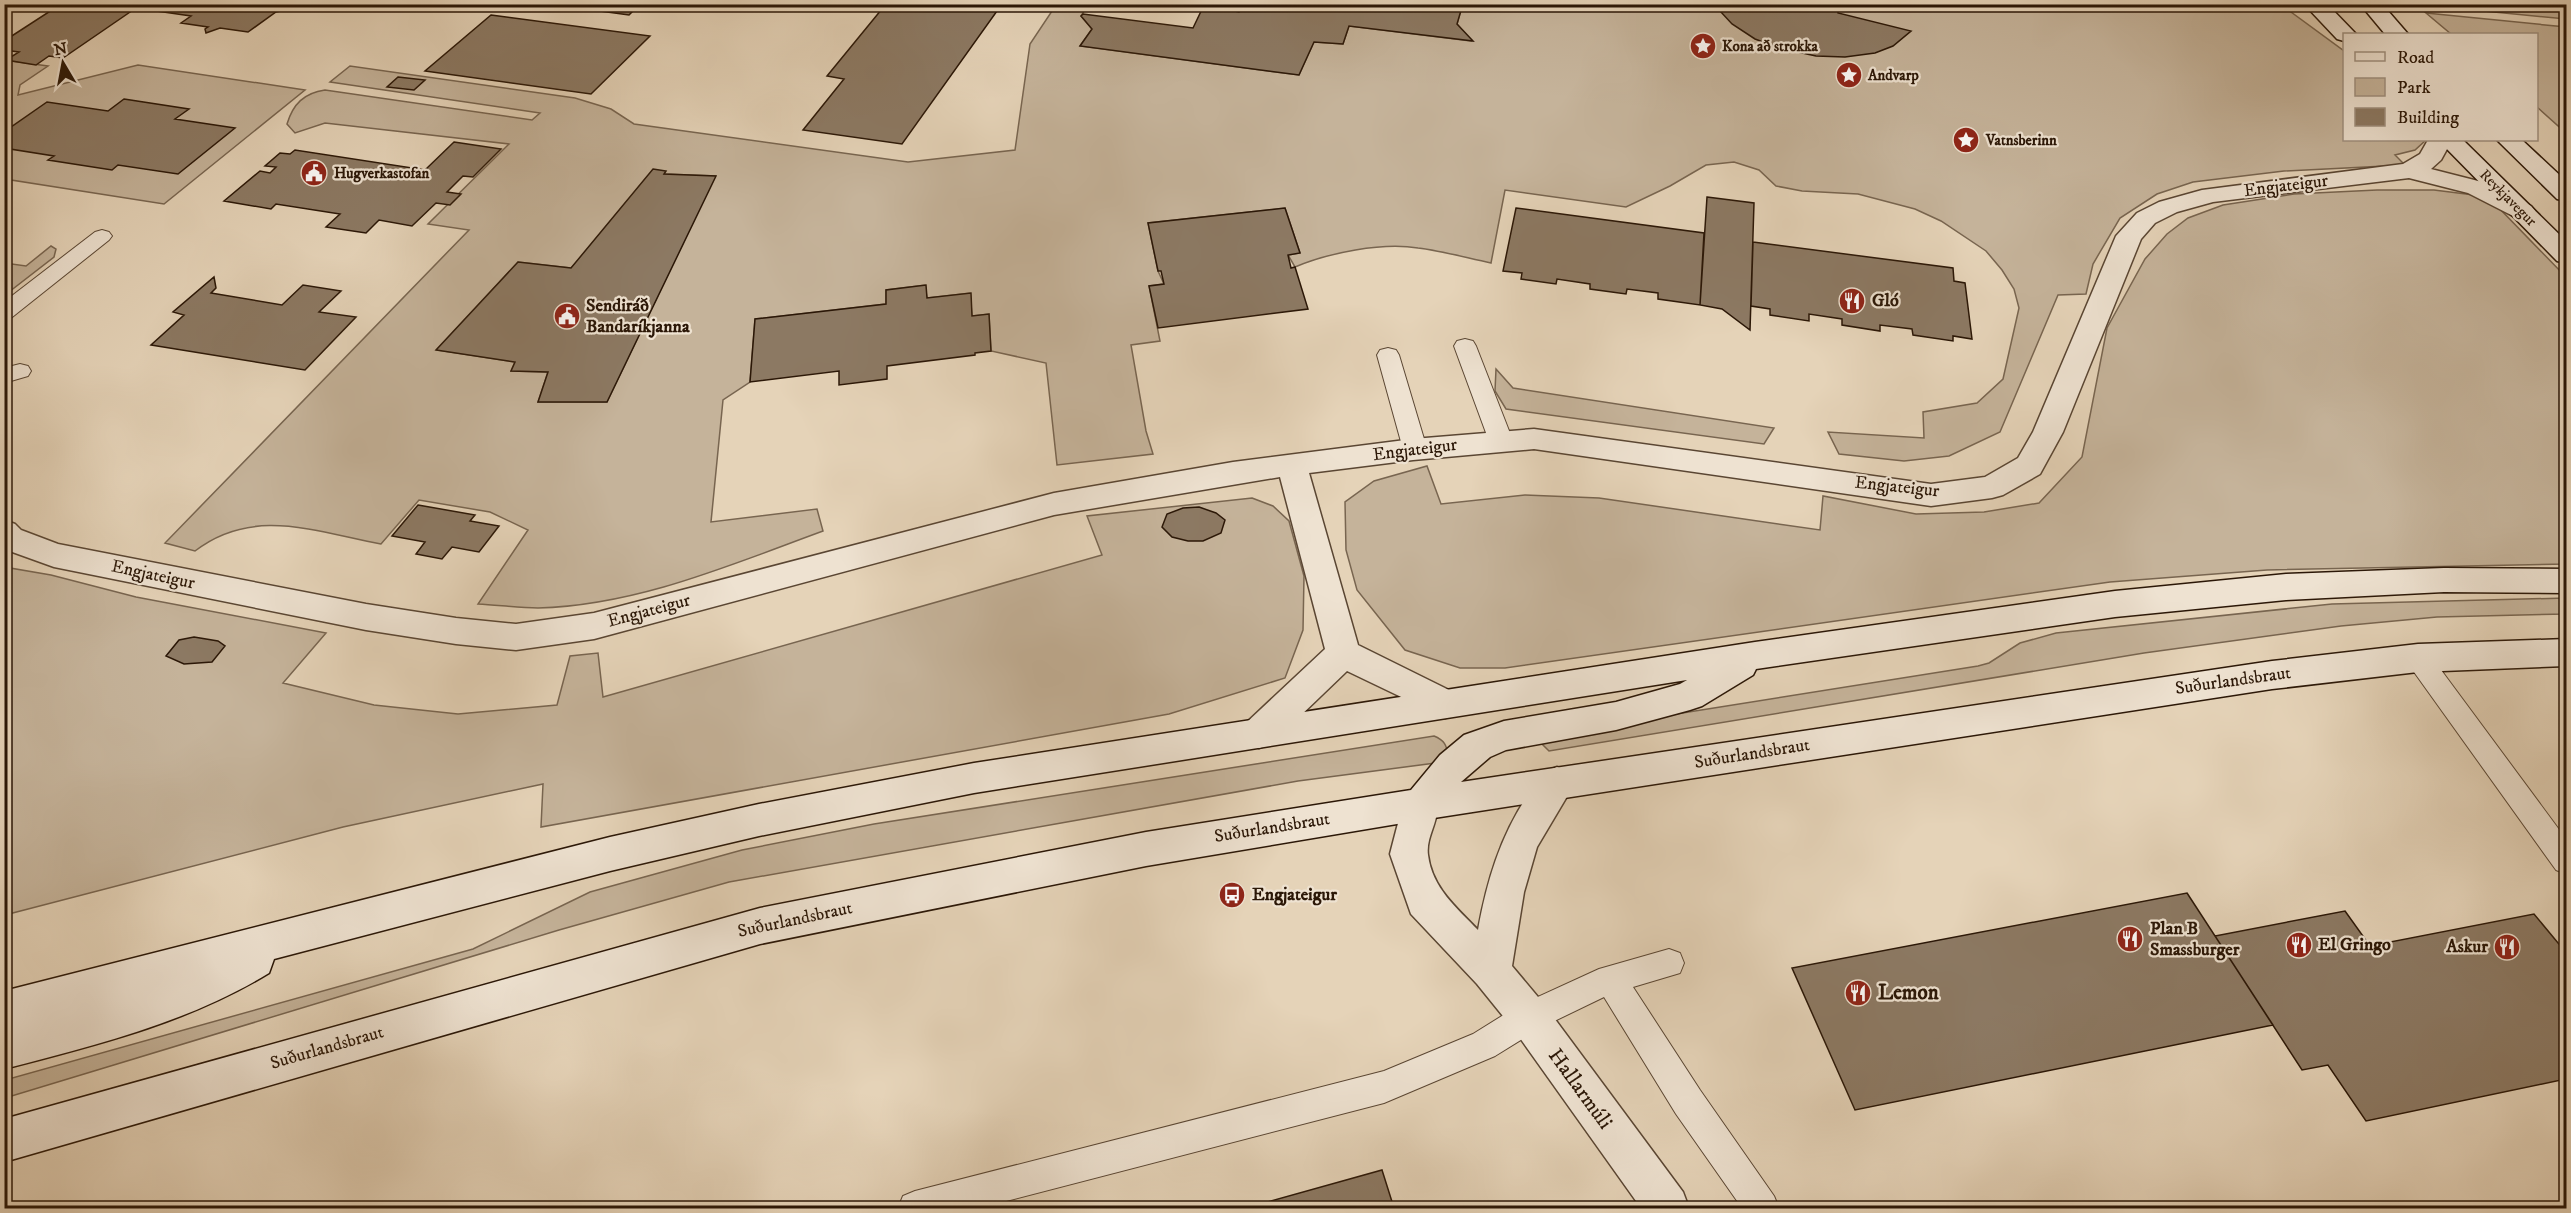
<svg xmlns="http://www.w3.org/2000/svg" width="2571" height="1213" font-family="'IM FELL DW Pica',serif">
  <style>
    .green { fill: #c5b39a; stroke: #786550; stroke-width: 1.5; fill-rule: evenodd }
    .building { fill: #8c7963; stroke: #2b1707; stroke-width: 1.5 }
    .lines { fill: none; stroke-linecap: round; stroke-linejoin: round }
    .lane-casing { stroke: #5a4633; stroke-width: 2 }
    .street-casing { stroke: #5a4633; stroke-width: 3 }
    .secondary-casing { stroke: #2b1707; stroke-width: 3 }
    .lane { fill: #eee2d1; fill-rule: evenodd }
    .street { fill: #eee2d1; fill-rule: evenodd }
    .secondary { fill: #eee2d1; fill-rule: evenodd }
    .labels { text-anchor: middle; dominant-baseline: central; stroke-width: 4.5; stroke-linejoin: round; paint-order: stroke }
    .far-poi-label { font-size: 15px; font-weight: bold; fill: #2b1707; stroke: #eee2d1; text-anchor: start }
    .far-street-label { font-size: 15px; fill: #2b1707; stroke: #eee2d1 }
    .street-label { font-size: 18px; fill: #2b1707; stroke: #eee2d1 }
    .poi-label { font-size: 18px; font-weight: bold; fill: #2b1707; stroke: #eee2d1; text-anchor: start }
    .near-poi-label { font-size: 21px; font-weight: bold; fill: #2b1707; stroke: #eee2d1; text-anchor: start }
    .near-street-label { font-size: 21px; fill: #2b1707; stroke: #eee2d1 }
  </style>
  <rect width="100%" height="100%" fill="#e5d3b8"/>
  <filter id="stains"><feTurbulence type="fractalNoise" baseFrequency=".00333" numOctaves="4"/><feColorMatrix values="0 0 0 0 .2 0 0 0 0 .09 0 0 0 0 .02 0 0 0 .5 -.17"/></filter>
  <radialGradient id="worn" r=".72"><stop offset=".6" stop-color="#630" stop-opacity="0"/><stop offset="1" stop-color="#630" stop-opacity=".3"/></radialGradient>
  <path class="green" d="M 2280,4 L 2344,51 L 2344,140 L 2426,140 L 2415,150 L 2395,155 L 2405,165 L 2284,171 L 2193,182 L 2157,194 L 2120,218 L 2093,264 L 2086,294 L 2058,295 L 2000,432 L 1949,456 L 1904,461 L 1839,454 L 1828,432 L 1924,438 L 1923,412 L 1977,403 L 2003,379 L 2019,308 L 2014,289 L 2002,270 L 1986,251 L 1941,221 L 1915,209 L 1858,194 L 1802,191 L 1776,186 L 1759,170 L 1734,162 L 1706,165 L 1670,186 L 1626,207 L 1505,190 L 1491,263 C 1467,258 1443,251 1418,248 C 1382,242 1328,253 1295,267 L 1288,255 L 1300,253 L 1285,208 L 1148,223 L 1158,271 L 1164,284 L 1149,286 L 1160,341 L 1131,345 L 1146,431 L 1153,454 L 1057,465 L 1046,363 L 991,351 L 989,314 L 972,316 L 970,293 L 927,298 L 925,285 L 886,290 L 886,304 L 755,319 L 750,382 L 723,400 L 711,522 L 817,509 L 823,531 C 730,565 638,605 538,608 C 518,608 498,605 478,604 L 528,530 L 490,512 L 419,500 L 381,544 C 316,532 253,506 195,551 L 165,543 L 469,230 L 428,224 L 509,144 L 325,123 L 295,133 L 287,124 C 293,104 304,93 325,90 L 532,120 L 540,113 L 330,82 L 350,66 L 575,98 L 611,109 L 634,124 L 908,162 L 1015,150 L 1030,44 L 1056,5 L 1088,5 L 1081,16 L 1092,29 L 1080,46 L 1299,75 L 1314,42 L 1343,44 L 1349,26 L 1471,41 L 1457,24 L 1462,7 L 1496,5 ZM 664,174 L 715,176 L 607,402 L 538,402 L 548,372 L 511,371 L 515,362 L 437,350 L 518,262 L 571,268 Z
    M 2423,5 L 2566,5 L 2566,19 Z
    M 2426,13 L 2566,27 L 2566,133 L 2537,107 L 2536,34 L 2451,34 Z
    M 4,60 L 48,66 L 20,85 L 18,95 L 138,65 L 305,90 L 164,204 L 5,179 Z
    M 2377,190 L 2434,190 L 2474,195 L 2495,204 L 2566,277 L 2566,564 L 2267,570 L 2110,582 L 1505,668 L 1460,668 L 1405,650 L 1357,590 L 1346,550 L 1345,502 L 1374,481 L 1427,466 L 1441,504 L 1525,495 L 1599,498 L 1820,530 L 1823,496 L 1916,514 L 1984,512 L 2039,503 L 2082,457 L 2107,328 L 2145,259 L 2167,234 L 2188,218 L 2223,205 L 2294,194 Z
    M 51,246 L 56,249 L 54,257 L 5,295 L 5,263 L 26,266 Z
    M 1496,369 L 1513,388 L 1774,428 L 1764,444 L 1506,409 L 1495,391 Z
    M 1252,498 L 1273,506 L 1289,521 L 1304,576 L 1303,630 L 1285,678 L 1169,714 L 541,827 L 543,784 L 343,827 L 5,915 L 4,567 L 51,575 L 136,597 L 326,633 L 283,683 L 374,705 L 458,714 L 557,705 L 570,656 L 598,653 L 603,697 L 1102,555 L 1087,516 Z
    M 2566,598 L 2566,614 L 2437,617 L 2341,626 L 2144,653 L 1549,751 L 1541,743 L 1544,735 L 1978,666 L 1989,663 L 2020,643 L 2056,633 L 2332,604 Z
    M 1434,736 C 1444,740 1447,745 1448,756 L 1443,762 L 1298,781 L 729,882 L 559,930 L 5,1098 L 5,1080 L 473,949 L 590,892 L 742,850 L 874,824 Z"/>
  <path class="building" d="M 61,4 L 287,4 L 288,9 L 276,12 L 248,32 L 220,28 L 206,33 L 205,29 L 208,27 L 181,23 L 191,16 L 136,8 L 63,58 L 49,56 L 36,65 L 6,60 L 19,52 L 4,50 L 4,41 Z
    M 548,4 L 640,4 L 629,15 Z
    M 886,4 L 1002,4 L 902,144 L 803,130 L 844,79 L 827,76 Z
    M 1242,4 L 1437,4 L 1462,7 L 1457,24 L 1473,41 L 1349,26 L 1343,44 L 1314,42 L 1299,75 L 1080,46 L 1092,29 L 1081,16 L 1083,14 L 1193,28 L 1204,5 L 1239,12 Z
    M 1793,4 L 1838,4 L 1838,13 L 1911,31 L 1893,46 L 1875,53 L 1845,57 L 1816,56 L 1779,48 L 1755,39 L 1732,24 L 1720,11 L 1793,7 Z
    M 491,15 L 650,36 L 591,94 L 425,71 Z
    M 398,77 L 425,80 L 414,90 L 387,87 Z
    M 124,99 L 189,109 L 175,119 L 235,128 L 178,174 L 118,165 L 112,170 L 48,160 L 54,156 L 4,148 L 4,132 L 47,102 L 108,111 Z
    M 454,142 L 501,149 L 473,177 L 463,176 L 447,192 L 461,194 L 450,205 L 436,203 L 412,226 L 379,220 L 366,233 L 326,227 L 340,214 L 276,204 L 271,209 L 224,201 L 260,171 L 270,173 L 276,167 L 265,166 L 280,153 L 290,154 L 295,150 L 425,170 Z
    M 653,169 L 666,171 L 664,174 L 716,176 L 607,402 L 538,402 L 548,372 L 511,371 L 515,362 L 436,350 L 518,262 L 571,268 Z
    M 1707,197 L 1754,203 L 1750,330 L 1722,309 L 1700,305 Z
    M 1285,208 L 1300,253 L 1288,255 L 1291,268 L 1295,267 L 1308,309 L 1158,328 L 1149,286 L 1164,284 L 1161,271 L 1158,271 L 1148,223 Z
    M 1516,208 L 1704,233 L 1700,305 L 1658,299 L 1658,293 L 1627,289 L 1626,294 L 1590,289 L 1590,284 L 1557,279 L 1556,284 L 1521,279 L 1522,273 L 1503,271 Z
    M 1753,242 L 1953,268 L 1954,281 L 1965,283 L 1972,339 L 1953,336 L 1953,341 L 1913,335 L 1912,329 L 1880,325 L 1880,331 L 1842,325 L 1842,319 L 1809,314 L 1809,321 L 1770,315 L 1770,309 L 1751,306 Z
    M 214,277 L 216,288 L 211,293 L 282,305 L 303,285 L 341,291 L 319,312 L 356,317 L 305,370 L 151,345 L 184,315 L 173,312 Z
    M 926,285 L 927,298 L 971,293 L 972,316 L 989,314 L 991,351 L 975,353 L 975,355 L 887,366 L 887,379 L 839,385 L 839,371 L 750,382 L 755,319 L 886,304 L 886,290 Z
    M 418,505 L 475,515 L 470,521 L 499,526 L 479,552 L 452,547 L 442,559 L 416,554 L 425,542 L 392,536 Z
    M 1199,507 L 1216,513 L 1225,520 L 1221,533 L 1203,541 L 1188,541 L 1172,537 L 1162,527 L 1167,514 L 1183,508 Z
    M 194,637 L 218,641 L 225,646 L 212,662 L 184,664 L 166,656 L 179,640 Z
    M 2187,893 L 2273,1025 L 1855,1110 L 1792,968 Z
    M 2345,911 L 2370,946 L 2534,914 L 2563,949 L 2566,948 L 2566,1079 L 2366,1121 L 2328,1065 L 2302,1070 L 2215,936 Z
    M 1382,1170 L 1394,1208 L 1246,1208 Z"/>
  <g class="lines">
    <defs>
      <path id="lane" d="M 102,230 L 109,232 L 112,236 L 109,240 L 11,318 L 4,320 L 4,302 L 95,232 Z
        M 1465,339 L 1473,341 L 1476,346 L 1513,441 L 1509,447 L 1501,449 L 1493,447 L 1489,441 L 1454,346 L 1457,341 Z
        M 1388,348 L 1396,350 L 1399,355 L 1427,449 L 1423,455 L 1415,457 L 1407,455 L 1403,449 L 1377,355 L 1380,350 Z
        M 20,364 L 28,366 L 31,371 L 28,376 L 4,383 L 4,368 Z
        M 2418,647 L 2427,651 L 2566,839 L 2566,874 L 2556,870 L 2409,665 L 2405,658 L 2409,651 Z
        M 1669,949 L 1680,953 L 1684,963 L 1680,973 L 1633,987 L 1700,1090 L 1774,1196 L 1779,1208 L 1742,1208 L 1676,1114 L 1604,997 L 1540,1028 L 1495,1056 L 1384,1103 L 979,1208 L 898,1208 L 903,1196 L 915,1191 L 1384,1071 L 1473,1034 L 1518,1006 L 1599,969 Z"/>
      <path id="street" d="M 2428,140 L 2452,140 L 2441,160 L 2431,169 L 2486,183 L 2531,206 L 2535,211 L 2531,216 L 2522,219 L 2513,216 L 2468,193 L 2409,178 L 2213,202 L 2177,212 L 2155,223 L 2141,239 L 2063,432 L 2040,474 L 2003,495 L 1992,498 L 1931,506 L 1534,449 L 1413,460 L 1309,473 L 1358,645 L 1457,694 L 1462,704 L 1457,714 L 1445,718 L 1347,671 L 1272,743 L 1259,748 L 1246,743 L 1241,733 L 1246,723 L 1325,649 L 1280,477 L 1054,515 L 594,639 L 516,650 L 456,644 L 366,630 L 54,567 L 4,549 L 4,520 L 15,524 L 21,530 L 58,544 L 366,604 L 456,618 L 516,624 L 594,613 L 1054,493 L 1233,462 L 1413,439 L 1534,429 L 1931,484 L 1985,477 L 2018,458 L 2033,432 L 2116,236 L 2137,213 L 2159,202 L 2202,190 L 2403,164 L 2420,154 Z
        M 1557,767 L 1570,772 L 1575,783 L 1537,847 L 1524,892 L 1512,966 L 1543,1003 L 1683,1192 L 1689,1208 L 1641,1208 L 1515,1031 L 1477,984 L 1411,914 L 1390,854 L 1403,804 L 1408,793 L 1421,788 L 1434,793 C 1445,816 1425,833 1428,855 C 1432,888 1457,908 1478,930 C 1487,881 1500,837 1528,795 C 1537,781 1541,773 1557,767 Z"/>
      <path id="secondary" d="M 2304,4 L 2327,4 L 2356,34 L 2344,34 L 2344,41 L 2337,39 Z
        M 2360,4 L 2382,4 L 2408,34 L 2385,34 Z
        M 2438,140 L 2463,140 L 2566,241 L 2566,263 L 2557,261 Z
        M 2497,140 L 2522,140 L 2566,181 L 2566,201 L 2557,199 Z
        M 2444,568 L 2566,569 L 2566,593 L 2444,592 L 2286,600 L 2115,617 L 1756,669 L 1753,675 L 1702,706 L 1690,710 L 1616,730 L 1506,750 L 1490,757 L 1461,782 L 2272,661 L 2418,644 L 2566,639 L 2566,666 L 2418,672 L 2272,689 L 1421,820 L 1146,866 L 760,944 L 4,1162 L 4,1119 L 760,908 L 1146,832 L 1411,790 L 1440,755 L 1464,735 L 1504,721 L 1616,702 L 1680,684 L 1687,680 L 974,793 L 759,836 L 610,871 L 274,959 L 269,973 C 187,1023 96,1045 4,1069 L 4,991 L 610,837 L 759,804 L 974,763 L 1755,642 L 2115,591 L 2286,574 Z"/>
    </defs>
    <use href="#lane" class="lane-casing"/>
    <use href="#street" class="street-casing"/>
    <use href="#secondary" class="secondary-casing"/>
    <use href="#lane" class="lane"/>
    <use href="#street" class="street"/>
    <use href="#secondary" class="secondary"/>
  </g>
  <defs>
    <symbol id="sight-disc" viewBox="-11 -11 22 22"><circle r="9.5" fill="#8f2418" stroke="#eee2d1"/><path d="M0-6L1.8-2.2L6-1.7L2.9 1.2L3.7 5.4L0 3.3L-3.7 5.4L-2.9 1.2L-6-1.7L-1.8-2.2Z" fill="#fff"/></symbol>
    <symbol id="civic-disc" viewBox="-11 -11 22 22"><circle r="9.5" fill="#8f2418" stroke="#eee2d1"/><path d="M-.6-6.5H3V-4.5H.6V-3L4-1V1h2V6H-6V1h2V-1L-.6-3ZM-1.2 2.5V6h2.4V2.5Z" fill="#fff"/></symbol>
    <symbol id="restaurant-disc" viewBox="-11 -11 22 22"><circle r="9.5" fill="#8f2418" stroke="#eee2d1"/><path d="M-5-6h1v4h1v-4h1v4h1v-4h1v5L-1.5 .5V6h-2V.5L-5-1ZM5-6V6H3V1.5H1.5Q1.5-4 5-6Z" fill="#fff"/></symbol>
    <symbol id="bus-disc" viewBox="-11 -11 22 22"><circle r="9.5" fill="#8f2418" stroke="#eee2d1"/><path d="M-5-6H5V4H4V6H2V4H-2V6H-4V4H-5ZM-3.5-4V0h7V-4ZM-3.5 1.2v1.5H-2V1.2ZM2 1.2v1.5H3.5V1.2Z" fill="#fff"/></symbol>
  </defs>
  <g fill-rule="evenodd">
    <use href="#sight-disc" x="1688" y="31" width="30" height="30"/>
    <use href="#sight-disc" x="1834" y="60" width="30" height="30"/>
    <use href="#sight-disc" x="1951" y="125" width="30" height="30"/>
    <use href="#civic-disc" x="299" y="158" width="30" height="30"/>
    <use href="#restaurant-disc" x="1837" y="286" width="30" height="30"/>
    <use href="#civic-disc" x="552" y="301" width="30" height="30"/>
    <use href="#bus-disc" x="1217" y="880" width="30" height="30"/>
    <use href="#restaurant-disc" x="2115" y="924" width="30" height="30"/>
    <use href="#restaurant-disc" x="2284" y="930" width="30" height="30"/>
    <use href="#restaurant-disc" x="2492" y="932" width="30" height="30"/>
    <use href="#restaurant-disc" x="1843" y="978" width="30" height="30"/>
  </g>
  <g class="labels">
    <g class="far-poi-label">
      <text x="1722" y="46">Kona að strokka</text>
      <text x="1868" y="75">Andvarp</text>
      <text x="1986" y="140">Vatnsberinn</text>
      <text x="334" y="173">Hugverkastofan</text>
    </g>
    <g class="far-street-label">
      <text transform="translate(2508 198) rotate(45)">Reykjavegur</text>
    </g>
    <g class="street-label">
      <text transform="translate(2286 186) rotate(-7)">Engjateigur</text>
      <text transform="translate(1415 450) rotate(-7)">Engjateigur</text>
      <text transform="translate(1897 487) rotate(6)">Engjateigur</text>
      <text transform="translate(153 575) rotate(12)">Engjateigur</text>
      <text transform="translate(649 611) rotate(-15)">Engjateigur</text>
      <text transform="translate(2233 681) rotate(-8)">Suðurlandsbraut</text>
      <text transform="translate(1752 754) rotate(-9)">Suðurlandsbraut</text>
      <text transform="translate(1272 828) rotate(-9)">Suðurlandsbraut</text>
      <text transform="translate(795 920) rotate(-12)">Suðurlandsbraut</text>
      <text transform="translate(327 1048) rotate(-16)">Suðurlandsbraut</text>
    </g>
    <g class="poi-label">
      <text x="1872" y="301">Gló</text>
      <text x="586" y="306">Sendiráð<tspan x="586" dy="21">Bandaríkjanna</tspan></text>
      <text x="1252" y="895">Engjateigur</text>
      <text x="2150" y="929">Plan B<tspan x="2150" dy="21">Smassburger</tspan></text>
      <text x="2318" y="945">El Gringo</text>
      <text x="2488" y="947" text-anchor="end">Askur</text>
    </g>
    <g class="near-poi-label">
      <text x="1878" y="993">Lemon</text>
    </g>
    <g class="near-street-label">
      <text transform="translate(1580 1089) rotate(54)">Hallarmúli</text>
    </g>
  </g>
  <rect width="2571" height="1213" fill="none" stroke="#e5d3b8" stroke-width="24"/>
  <rect x="6" y="6" width="2559" height="1201" fill="none" stroke="#2b1707" stroke-width="3"/>
  <rect x="12" y="12" width="2547" height="1189" fill="none" stroke="#2b1707" stroke-width="1.5"/>
  <rect x="2343" y="33" width="195" height="108" fill="#eee2d1" stroke="#a09180" stroke-width="1.5"/>
  <rect x="2355" y="52" width="30" height="9" fill="#eee2d1" stroke="#a09180" stroke-width="1.5"/>
  <text x="2397" y="63" font-size="18" fill="#2b1707">Road</text>
  <rect x="2355" y="78" width="30" height="18" fill="#c5b39a" stroke="#a09180" stroke-width="1.5"/>
  <text x="2397" y="93" font-size="18" fill="#2b1707">Park</text>
  <rect x="2355" y="108" width="30" height="18" fill="#8c7963" stroke="#a09180" stroke-width="1.5"/>
  <text x="2397" y="123" font-size="18" fill="#2b1707">Building</text>
  <g transform="translate(63 63) rotate(350)" stroke="#eee2d1" stroke-width="4.5" paint-order="stroke">
  <path d="M0-4.5L10 22L0 15L-10 22Z" fill="#2b1707"/>
  <text y="-9" font-size="16" font-weight="bold" text-anchor="middle" fill="#2b1707">N</text>
  </g>
  <rect width="100%" height="100%" filter="url(#stains)"/>
  <rect width="100%" height="100%" fill="url(#worn)"/>
</svg>
